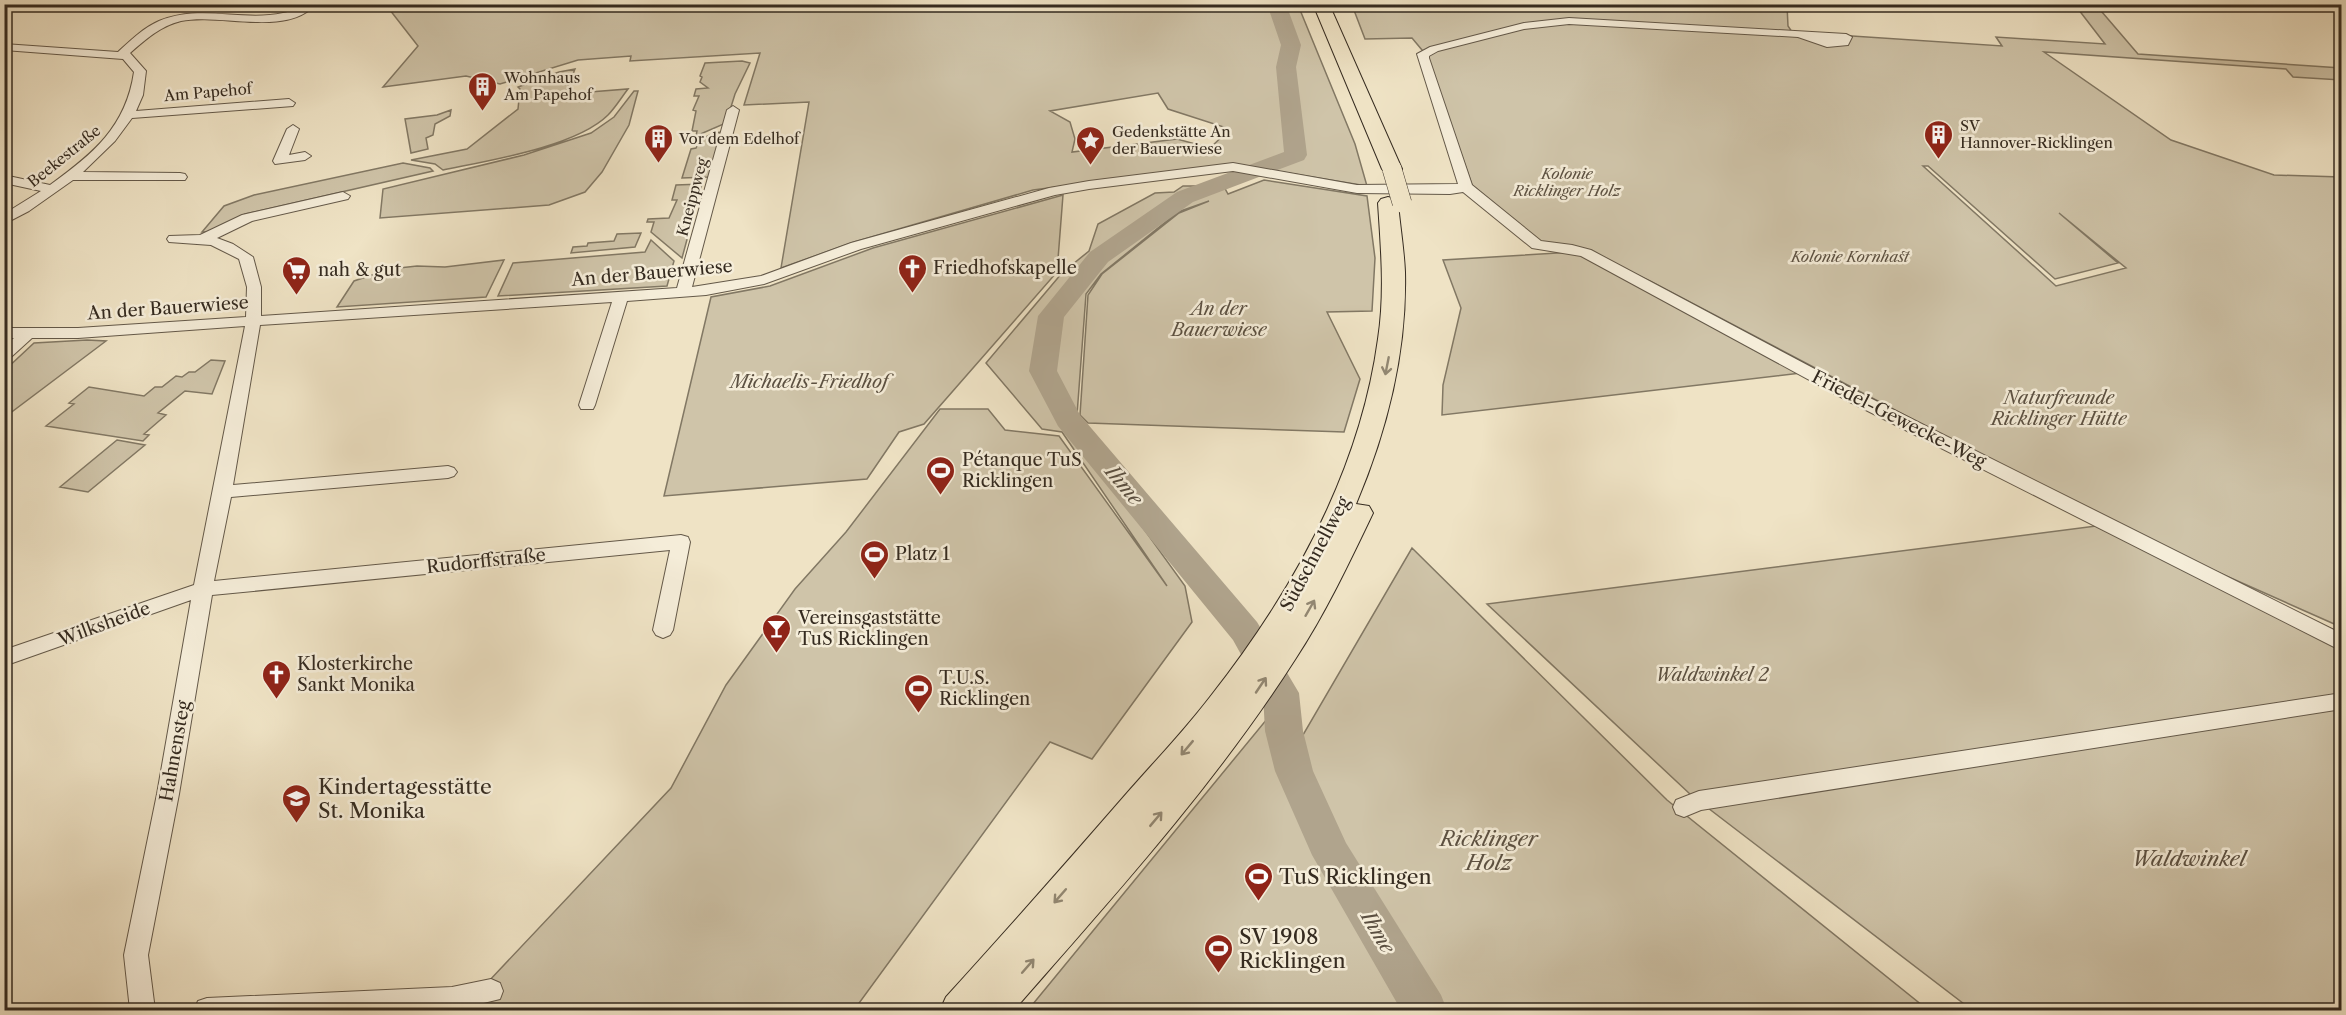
<svg xmlns="http://www.w3.org/2000/svg" width="2346" height="1015" font-family="'Libre Caslon Text',serif">
  <style>
    .green { fill: #cfc4a9; stroke: #827864; stroke-width: 1.5; fill-rule: evenodd }
    .lines { fill: none; stroke-linecap: round; stroke-linejoin: round }
    .stream { stroke: #7f7461; stroke-width: 4 }
    .river { fill: #b0a48d; fill-rule: evenodd }
    .minor-casing { stroke: #645949; stroke-width: 2 }
    .highway-casing { stroke: #352b20; stroke-width: 2 }
    .minor { fill: #f5edd9; fill-rule: evenodd }
    .highway { fill: #efe3c5; fill-rule: evenodd }
    .highway-bridge-casing { stroke: #352b20; stroke-width: 20; stroke-linecap: butt }
    .highway-bridge { stroke: #efe3c5; stroke-width: 19 }
    .oneway { stroke: #928772 }
    .labels { text-anchor: middle; dominant-baseline: central; stroke-width: 5; stroke-linejoin: round; paint-order: stroke }
    .far-poi-label { font-size: 15px; fill: #352b20; stroke: #f5edd9; text-anchor: start }
    .far-street-label { font-size: 15px; fill: #352b20; stroke: #f5edd9 }
    .far-park-label { font-size: 15px; font-style: italic; fill: #5c5142; stroke: #f5edd9 }
    .poi-label { font-size: 18px; fill: #352b20; stroke: #f5edd9; text-anchor: start }
    .street-label { font-size: 18px; fill: #352b20; stroke: #f5edd9 }
    .park-label { font-size: 18px; font-style: italic; fill: #5c5142; stroke: #f5edd9 }
    .water-label { font-size: 20px; font-style: italic; fill: #5a4f41; stroke: #f5edd9 }
    .near-poi-label { font-size: 21px; fill: #352b20; stroke: #f5edd9; text-anchor: start }
    .near-park-label { font-size: 21px; font-style: italic; fill: #5c5142; stroke: #f5edd9 }
  </style>
  <rect width="100%" height="100%" fill="#efe3c5"/>
  <filter id="stains"><feTurbulence type="fractalNoise" baseFrequency=".00333" numOctaves="4"/><feColorMatrix values="0 0 0 0 .2 0 0 0 0 .09 0 0 0 0 .02 0 0 0 .5 -.17"/></filter>
  <radialGradient id="worn" r=".72"><stop offset=".6" stop-color="#630" stop-opacity="0"/><stop offset="1" stop-color="#630" stop-opacity=".3"/></radialGradient>
  <path class="green" d="M 1571,4 L 1606,10 L 1787,5 L 1788,26 L 1792,32 L 2002,46 L 1996,37 L 2105,44 L 2075,5 L 2096,5 L 2138,54 L 2341,68 L 2341,80 L 2293,77 L 2286,69 L 2044,52 L 2171,140 L 2274,175 L 2341,177 L 2341,627 L 2179,555 L 2072,503 L 1650,281 L 1572,245 L 1553,246 L 1540,242 L 1472,185 L 1427,56 L 1412,38 L 1365,39 L 1352,5 ZM 1923,166 L 1928,166 L 2055,279 L 2118,263 L 2059,213 L 2126,268 L 2056,286 Z
    M 386,5 L 1298,5 L 1355,144 L 1367,186 L 1234,164 L 1033,190 L 854,242 L 781,268 L 809,102 L 744,105 L 760,53 L 630,61 L 631,56 L 578,60 L 500,84 L 466,76 L 383,87 L 418,46 ZM 1158,93 L 1168,109 L 1230,129 L 1210,148 L 1177,139 L 1072,152 L 1075,139 L 1070,122 L 1050,111 Z
    M 742,61 L 750,63 L 735,94 L 726,123 L 696,136 L 697,131 L 692,131 L 696,111 L 693,110 L 699,96 L 694,96 L 696,89 L 708,88 L 700,82 L 702,77 L 700,76 L 705,63 Z
    M 575,69 L 565,94 L 628,89 C 621,98 615,108 608,115 C 576,147 486,161 443,170 L 435,164 L 411,160 L 467,149 L 518,109 L 520,89 L 518,87 L 559,72 Z
    M 634,91 L 638,91 L 629,125 L 602,172 L 585,192 L 549,205 L 380,218 L 383,189 L 524,155 L 591,133 L 614,117 Z
    M 451,110 L 450,116 L 435,124 L 433,135 L 426,138 L 428,149 L 411,153 L 405,119 L 437,115 Z
    M 722,132 L 709,177 L 682,178 L 691,149 L 696,148 C 700,138 711,133 722,132 Z
    M 403,163 L 430,168 L 433,171 L 245,214 L 209,232 L 202,232 L 224,206 L 254,195 Z
    M 1264,180 L 1367,196 L 1375,258 L 1372,311 L 1327,312 L 1360,379 L 1344,432 L 1088,423 L 1080,415 L 1088,295 L 1102,274 L 1179,213 L 1209,201 L 1178,212 L 1101,274 L 1086,294 L 1077,415 L 1085,423 L 1076,425 L 1047,370 L 1055,316 L 1102,258 L 1138,234 L 1165,211 L 1187,198 L 1223,185 L 1228,194 Z
    M 702,184 L 682,258 L 651,232 L 654,222 L 647,222 L 648,219 L 669,218 L 677,200 L 672,200 L 676,185 Z
    M 1183,186 L 1209,186 L 1182,196 L 1161,209 L 1134,232 L 1096,257 L 1048,316 L 1040,372 L 1071,428 L 1185,586 L 1192,622 L 1092,759 L 1050,742 L 854,1010 L 497,1010 L 482,1004 L 487,983 L 671,788 L 726,685 L 795,589 L 846,532 L 940,409 L 988,409 L 1005,430 L 1059,436 L 1167,586 L 1062,432 L 1042,429 L 986,363 L 1062,273 L 1089,251 L 1098,224 L 1155,193 L 1174,192 Z
    M 1063,195 L 1057,272 L 924,424 L 899,432 L 867,479 L 664,496 L 711,297 L 770,286 L 873,248 Z
    M 641,233 L 635,247 L 571,253 L 573,247 L 587,246 L 588,243 L 614,241 L 617,234 Z
    M 651,240 L 674,261 L 667,286 L 498,296 L 513,263 L 645,252 Z
    M 1574,252 L 1801,373 L 1442,415 L 1443,385 L 1461,308 L 1443,260 Z
    M 504,260 L 486,297 L 337,307 L 354,281 L 390,269 L 417,266 L 445,267 Z
    M 87,340 L 106,341 L 5,417 L 5,370 L 34,343 Z
    M 211,360 L 225,361 L 212,394 L 185,391 L 158,413 L 166,415 L 144,434 L 149,435 L 143,441 L 46,426 L 74,404 L 69,403 L 89,387 L 144,396 L 155,387 L 162,387 L 176,376 L 182,377 L 189,372 L 195,372 Z
    M 117,440 L 145,445 L 88,492 L 60,487 Z
    M 2096,526 L 2341,633 L 2341,1010 L 1972,1010 L 1691,795 L 1487,604 Z
    M 1412,548 L 1667,800 L 1928,1010 L 1028,1010 L 1267,719 L 1289,759 Z"/>
  <g class="lines">
    <path class="stream" d="M 1596,4 L 1619,7 L 1673,4"/>
    <path class="river" d="M 1267,4 L 1286,4 L 1301,45 L 1296,67 L 1307,155 L 1304,160 L 1193,202 L 1108,262 L 1064,317 L 1057,371 L 1080,415 L 1257,622 L 1299,693 L 1303,731 L 1313,771 L 1346,843 L 1441,995 L 1447,1010 L 1401,1010 L 1312,855 L 1275,771 L 1265,731 L 1263,694 L 1233,640 L 1058,426 L 1029,371 L 1038,316 L 1090,252 L 1177,192 L 1284,152 L 1276,67 L 1281,45 Z"/>
    <defs>
      <path id="minor" d="M 305,4 L 313,7 C 282,36 220,13 181,21 C 160,26 145,40 130,53 L 146,71 L 143,95 L 136,111 L 289,99 L 295,103 L 293,106 L 132,118 L 115,141 L 83,172 L 180,173 L 185,174 L 187,177 L 185,180 L 73,180 L 29,211 L 4,224 L 4,214 L 41,191 L 4,183 L 4,175 L 50,185 C 93,154 126,127 134,72 L 123,59 L 4,50 L 4,44 L 118,52 C 130,41 143,28 159,21 C 200,4 242,22 283,13 C 291,12 298,7 305,4 Z
        M 1569,18 L 1846,34 L 1852,37 L 1848,45 L 1827,47 L 1798,37 L 1569,24 L 1524,29 L 1438,51 L 1429,56 L 1429,58 L 1472,185 L 1541,241 L 1572,245 L 1591,250 L 1860,393 L 2342,634 L 2342,651 L 1848,401 L 1581,256 L 1532,248 L 1463,192 L 1450,194 L 1357,193 L 1233,171 L 1089,189 L 1055,195 L 861,249 L 764,284 L 706,295 L 627,301 L 595,405 L 593,409 L 581,409 L 579,405 L 612,302 L 260,325 L 233,485 L 448,466 L 454,468 L 457,472 L 454,476 L 448,478 L 231,497 L 214,581 L 681,535 L 688,537 L 690,542 L 673,630 L 670,635 L 663,638 L 656,635 L 653,630 L 670,550 L 212,595 L 179,794 L 148,955 L 155,1010 L 130,1010 L 124,955 L 157,794 L 191,600 L 4,666 L 4,650 L 194,585 L 245,326 L 78,338 L 32,338 L 10,358 L 4,360 L 4,346 L 14,338 L 4,338 L 4,328 L 78,328 L 246,317 L 247,287 L 239,259 L 211,245 L 169,242 L 167,239 L 169,236 L 200,235 L 242,215 L 343,192 L 350,196 L 348,199 L 252,221 L 217,238 L 233,244 L 253,257 L 261,287 L 261,316 L 677,288 L 727,110 L 733,106 L 739,110 L 692,287 L 761,276 L 851,243 L 1049,188 L 1089,181 L 1233,163 L 1357,185 L 1458,184 L 1417,54 L 1430,47 L 1524,23 Z
        M 293,125 L 299,129 L 289,155 L 305,152 L 311,156 L 305,160 L 275,164 L 273,161 L 287,129 Z
        M 2342,693 L 2342,709 L 1701,810 L 1684,817 L 1676,814 L 1673,807 L 1676,800 L 1699,791 Z
        M 491,979 L 500,983 L 503,991 L 500,999 L 455,1010 L 194,1010 L 198,1001 L 207,998 L 452,987 Z"/>
      <path id="highway" d="M 1313,4 L 1329,4 L 1402,169 L 1399,173 L 1385,173 L 1382,169 Z
        M 1388,197 L 1395,199 L 1398,203 C 1400,226 1404,249 1405,272 C 1407,352 1387,431 1356,504 L 1369,506 L 1373,513 C 1349,563 1326,612 1296,658 C 1215,785 1113,897 1014,1010 L 940,1010 L 946,997 C 1007,930 1067,862 1127,793 C 1155,761 1184,731 1210,697 C 1292,593 1360,472 1378,339 C 1385,294 1381,249 1378,203 L 1381,199 Z"/>
    </defs>
    <use href="#minor" class="minor-casing"/>
    <use href="#highway" class="highway-casing"/>
    <use href="#minor" class="minor"/>
    <use href="#highway" class="highway"/>
    <defs>
      <path id="highway-bridge" d="M 1392,169 L 1402,203"/>
    </defs>
    <use href="#highway-bridge" class="highway-bridge-casing"/>
    <use href="#highway-bridge" class="highway-bridge"/>
  </g>
  <defs><path id="oneway-shaft" d="M-6 0H5M1.5-3L5.5 0L1.5 3" fill="none" stroke-width="1.6" stroke-linecap="round" stroke-linejoin="round" transform="scale(1.5)"/></defs>
  <g class="oneway">
    <use href="#oneway-shaft" transform="translate(1387 366) rotate(101)"/>
    <use href="#oneway-shaft" transform="translate(1310 608) rotate(-60)"/>
    <use href="#oneway-shaft" transform="translate(1261 685) rotate(-56)"/>
    <use href="#oneway-shaft" transform="translate(1187 748) rotate(130)"/>
    <use href="#oneway-shaft" transform="translate(1156 819) rotate(-50)"/>
    <use href="#oneway-shaft" transform="translate(1060 896) rotate(131)"/>
    <use href="#oneway-shaft" transform="translate(1028 966) rotate(-49)"/>
  </g>
  <defs>
    <symbol id="building-pin" viewBox="-11 -11 22 30"><path d="M0 17L-7.5 6A9.5 9.5 0 1 1 7.5 6Z" fill="#8f2418" stroke="#f5edd9"/><path d="M-4-6H4V6H1V3H-1V6H-4ZM-2.5-4.3h1.7v1.8h-1.7ZM.8-4.3h1.7v1.8H.8ZM-2.5-1h1.7V.8h-1.7ZM.8-1h1.7V.8H.8Z" fill="#fff"/></symbol>
    <symbol id="sight-pin" viewBox="-11 -11 22 30"><path d="M0 17L-7.5 6A9.5 9.5 0 1 1 7.5 6Z" fill="#8f2418" stroke="#f5edd9"/><path d="M0-6L1.8-2.2L6-1.7L2.9 1.2L3.7 5.4L0 3.3L-3.7 5.4L-2.9 1.2L-6-1.7L-1.8-2.2Z" fill="#fff"/></symbol>
    <symbol id="church-pin" viewBox="-11 -11 22 30"><path d="M0 17L-7.5 6A9.5 9.5 0 1 1 7.5 6Z" fill="#8f2418" stroke="#f5edd9"/><path d="M-1.2-6h2.4v3.5h3.3v2.4h-3.3V6h-2.4V-.1h-3.3v-2.4h3.3Z" fill="#fff"/></symbol>
    <symbol id="supermarket-pin" viewBox="-11 -11 22 30"><path d="M0 17L-7.5 6A9.5 9.5 0 1 1 7.5 6Z" fill="#8f2418" stroke="#f5edd9"/><path d="M-6-5.5h2.5l.6 2H6L4.5 2H-2.5L-4.4-4H-6ZM-1.5 3.2a1.3 1.3 0 1 0 .1 0ZM3 3.2a1.3 1.3 0 1 0 .1 0Z" fill="#fff"/></symbol>
    <symbol id="stadium-pin" viewBox="-11 -11 22 30"><path d="M0 17L-7.5 6A9.5 9.5 0 1 1 7.5 6Z" fill="#8f2418" stroke="#f5edd9"/><path d="M0-5a6.5 5 0 1 0 0 10a6.5 5 0 1 0 0-10ZM-3.5-1.8h7v3.6h-7Z" fill="#fff"/></symbol>
    <symbol id="bar-pin" viewBox="-11 -11 22 30"><path d="M0 17L-7.5 6A9.5 9.5 0 1 1 7.5 6Z" fill="#8f2418" stroke="#f5edd9"/><path d="M-6-5H6L.8 .8V4.5H3.5V6h-7V4.5H-.8V.8Z" fill="#fff"/></symbol>
    <symbol id="school-pin" viewBox="-11 -11 22 30"><path d="M0 17L-7.5 6A9.5 9.5 0 1 1 7.5 6Z" fill="#8f2418" stroke="#f5edd9"/><path d="M0-5L7-2L0 1L-7-2ZM-4 1L0 2.5L4 1V4Q0 6-4 4Z" fill="#fff"/></symbol>
  </defs>
  <g fill-rule="evenodd">
    <use href="#building-pin" x="466" y="70" width="33" height="45"/>
    <use href="#building-pin" x="1922" y="118" width="33" height="45"/>
    <use href="#building-pin" x="642" y="122" width="33" height="45"/>
    <use href="#sight-pin" x="1074" y="124" width="33" height="45"/>
    <use href="#church-pin" x="896" y="252" width="33" height="45"/>
    <use href="#supermarket-pin" x="280" y="254" width="33" height="45"/>
    <use href="#stadium-pin" x="924" y="454" width="33" height="45"/>
    <use href="#stadium-pin" x="858" y="538" width="33" height="45"/>
    <use href="#bar-pin" x="760" y="612" width="33" height="45"/>
    <use href="#church-pin" x="260" y="658" width="33" height="45"/>
    <use href="#stadium-pin" x="902" y="672" width="33" height="45"/>
    <use href="#school-pin" x="280" y="782" width="33" height="45"/>
    <use href="#stadium-pin" x="1242" y="860" width="33" height="45"/>
    <use href="#stadium-pin" x="1202" y="932" width="33" height="45"/>
  </g>
  <g class="labels">
    <g class="far-poi-label">
      <text x="504" y="77">Wohnhaus<tspan x="504" dy="17">Am Papehof</tspan></text>
      <text x="1960" y="125">SV<tspan x="1960" dy="17">Hannover-Ricklingen</tspan></text>
      <text x="1112" y="131">Gedenkstätte An<tspan x="1112" dy="17">der Bauerwiese</tspan></text>
      <text x="679" y="138">Vor dem Edelhof</text>
    </g>
    <g class="far-street-label">
      <text transform="translate(208 92) rotate(-5)">Am Papehof</text>
      <text transform="translate(64 156) rotate(-39)">Beekestraße</text>
      <text transform="translate(692 197) rotate(-75)">Kneippweg</text>
    </g>
    <g class="far-park-label">
      <text x="1567" y="173">Kolonie<tspan x="1567" dy="17">Ricklinger Holz</tspan></text>
      <text x="1850" y="256">Kolonie Kornhast</text>
    </g>
    <g class="poi-label">
      <text x="933" y="268">Friedhofskapelle</text>
      <text x="318" y="270">nah &amp; gut</text>
      <text x="962" y="460">Pétanque TuS<tspan x="962" dy="21">Ricklingen</tspan></text>
      <text x="895" y="554">Platz 1</text>
      <text x="798" y="618">Vereinsgaststätte<tspan x="798" dy="21">TuS Ricklingen</tspan></text>
      <text x="297" y="664">Klosterkirche<tspan x="297" dy="21">Sankt Monika</tspan></text>
      <text x="939" y="678">T.U.S.<tspan x="939" dy="21">Ricklingen</tspan></text>
    </g>
    <g class="street-label">
      <text transform="translate(652 273) rotate(-5)">An der Bauerwiese</text>
      <text transform="translate(168 308) rotate(-4)">An der Bauerwiese</text>
      <text transform="translate(1899 419) rotate(27)">Friedel-Gewecke-Weg</text>
      <text transform="translate(1315 554) rotate(-62)">Südschnellweg</text>
      <text transform="translate(486 561) rotate(-6)">Rudorffstraße</text>
      <text transform="translate(104 624) rotate(-20)">Wilksheide</text>
      <text transform="translate(175 751) rotate(-80)">Hahnensteg</text>
    </g>
    <g class="park-label">
      <text x="1219" y="309">An der<tspan x="1219" dy="21">Bauerwiese</tspan></text>
      <text x="809" y="382">Michaelis-Friedhof</text>
      <text x="2059" y="398">Naturfreunde<tspan x="2059" dy="21">Ricklinger Hütte</tspan></text>
      <text x="1712" y="675">Waldwinkel 2</text>
    </g>
    <g class="water-label">
      <text transform="translate(1124 485) rotate(50)">Ihme</text>
      <text transform="translate(1378 932) rotate(59)">Ihme</text>
    </g>
    <g class="near-poi-label">
      <text x="318" y="786">Kindertagesstätte<tspan x="318" dy="24">St. Monika</tspan></text>
      <text x="1279" y="876">TuS Ricklingen</text>
      <text x="1239" y="936">SV 1908<tspan x="1239" dy="24">Ricklingen</tspan></text>
    </g>
    <g class="near-park-label">
      <text x="1489" y="838">Ricklinger<tspan x="1489" dy="24">Holz</tspan></text>
      <text x="2189" y="858">Waldwinkel</text>
    </g>
  </g>
  <rect width="2346" height="1015" fill="none" stroke="#efe3c5" stroke-width="24"/>
  <rect x="6" y="6" width="2334" height="1003" fill="none" stroke="#352b20" stroke-width="3"/>
  <rect x="12" y="12" width="2322" height="991" fill="none" stroke="#352b20" stroke-width="1.5"/>
  <rect width="100%" height="100%" filter="url(#stains)"/>
  <rect width="100%" height="100%" fill="url(#worn)"/>
</svg>
